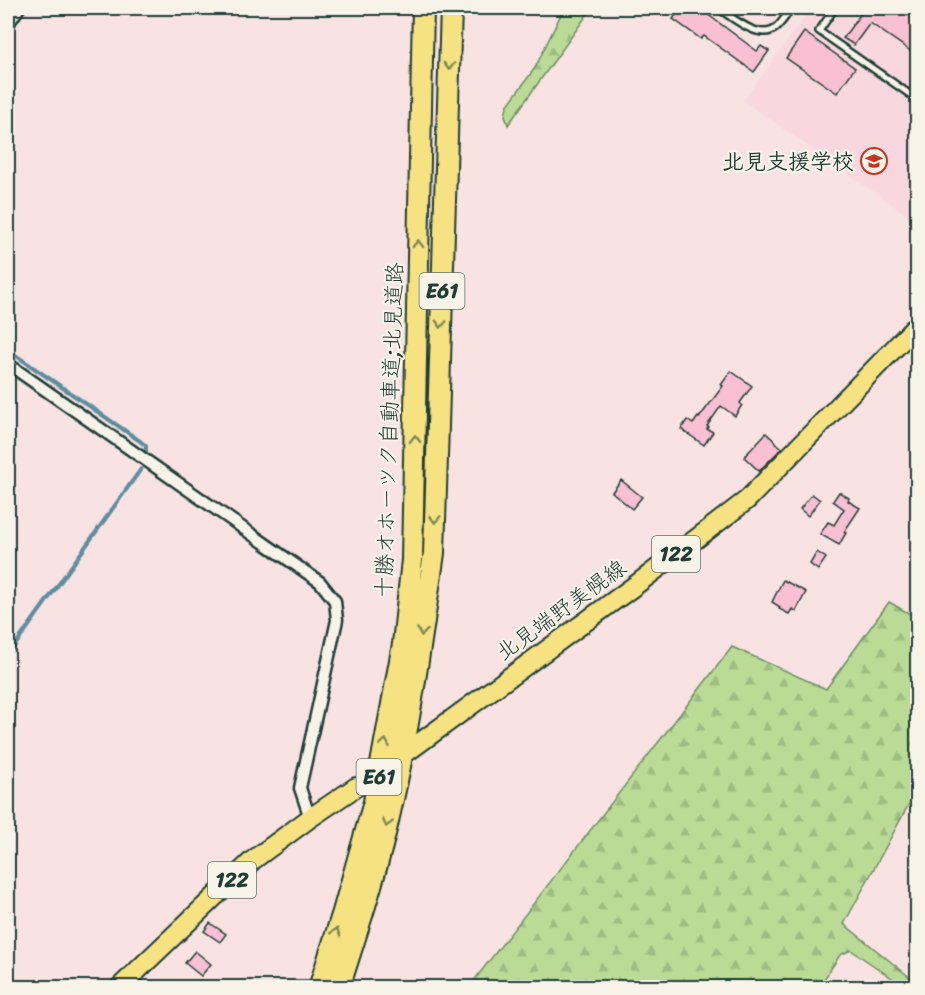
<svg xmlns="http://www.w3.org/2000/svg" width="925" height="995" font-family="Sriracha,'Klee One',sans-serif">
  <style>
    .built { fill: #f8d8de }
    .forest { fill: url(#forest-firs); stroke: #6c8c64; stroke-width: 1.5 }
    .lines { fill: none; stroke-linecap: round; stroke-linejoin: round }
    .stream { stroke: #5d8e9f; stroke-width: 4 }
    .building { fill: #f9bfd3; stroke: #1f3d34; stroke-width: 1.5 }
    .lane-casing { stroke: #1f3d34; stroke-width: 10 }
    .street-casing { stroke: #1f3d34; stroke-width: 15 }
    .primary-casing { stroke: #1f3d34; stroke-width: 22 }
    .highway-casing { stroke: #1f3d34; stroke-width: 24 }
    .lane { stroke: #f7f3e8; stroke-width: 5 }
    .street { stroke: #f7f3e8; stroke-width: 10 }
    .primary { stroke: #f7e281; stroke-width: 18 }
    .highway { stroke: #f7e281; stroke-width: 20 }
    .oneway { stroke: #808757 }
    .labels { text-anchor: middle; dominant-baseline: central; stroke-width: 4.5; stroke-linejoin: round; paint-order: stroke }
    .shield { fill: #f7f3e8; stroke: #60746a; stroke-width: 1.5 }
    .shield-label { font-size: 21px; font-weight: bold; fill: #1f3d34 }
    .poi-label { font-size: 22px; font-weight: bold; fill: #1f3d34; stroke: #f7f3e8; text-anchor: end }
    .street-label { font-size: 22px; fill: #1f3d34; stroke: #f7f3e8 }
  </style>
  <defs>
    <pattern id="forest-firs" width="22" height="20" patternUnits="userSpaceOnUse" patternTransform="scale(1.5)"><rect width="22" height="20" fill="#badb95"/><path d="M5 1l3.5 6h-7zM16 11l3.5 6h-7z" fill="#9fbd81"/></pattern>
  </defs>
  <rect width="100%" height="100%" fill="#f8e3e2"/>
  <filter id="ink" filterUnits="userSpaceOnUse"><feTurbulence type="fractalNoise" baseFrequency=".0167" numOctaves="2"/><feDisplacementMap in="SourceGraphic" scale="12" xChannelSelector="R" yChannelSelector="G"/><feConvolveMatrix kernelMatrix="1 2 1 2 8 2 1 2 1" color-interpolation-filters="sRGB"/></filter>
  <g filter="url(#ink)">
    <path class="built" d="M 811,8 L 917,8 L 917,222 L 743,101 Z"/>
    <path class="forest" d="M 561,8 L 592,8 L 508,125 L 505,116 L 507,106 L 535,68 L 562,12 Z
      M 889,602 L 917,618 L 917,789 L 844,924 L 917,983 L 917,987 L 905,987 L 851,950 L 840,955 L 819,987 L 469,987 L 732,647 L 826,689 Z"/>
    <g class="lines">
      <path class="stream" d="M 8,350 L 140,441 L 146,446 L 146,453
        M 8,655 L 141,469"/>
    </g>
    <path class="building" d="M 681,8 L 699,8 L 757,51 L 761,46 L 769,51 L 754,72 L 704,36 L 701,39 L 673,19 Z
      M 865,8 L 904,8 L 899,13 L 918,16 L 918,56 L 870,23 L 854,45 L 843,38 Z
      M 804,32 L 855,68 L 837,93 L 786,58 Z
      M 731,371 L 752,386 L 740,403 L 742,405 L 735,416 L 721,406 L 707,426 L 709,427 L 707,429 L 713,432 L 704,445 L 681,429 L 687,420 L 693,424 L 698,417 L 699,418 L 723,386 L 721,385 Z
      M 766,433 L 782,448 L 759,471 L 744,457 Z
      M 621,480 L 642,497 L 632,509 L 612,492 Z
      M 839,492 L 849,498 L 848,501 L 860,508 L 844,532 L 846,533 L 839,545 L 820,534 L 828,522 L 834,525 L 844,509 L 833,501 Z
      M 812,494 L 820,500 L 808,516 L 800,509 Z
      M 817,552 L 826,558 L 818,570 L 810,564 Z
      M 783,580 L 806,592 L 796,611 L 792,609 L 789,614 L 779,609 L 780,607 L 772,602 Z
      M 210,923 L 226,934 L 220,942 L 204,931 Z
      M 195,951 L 211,964 L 201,976 L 185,963 Z"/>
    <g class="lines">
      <defs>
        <path id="lane" d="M 718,8 C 732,17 761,43 777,27 C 783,21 787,14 792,8
          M 835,8 L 819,31 L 918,100"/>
        <path id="street" d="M 8,24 L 19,8
          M 8,364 L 320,582 L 335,601 L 337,620 L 300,788 L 310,818"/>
        <path id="primary" d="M 407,752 L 637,584 L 747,500 L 918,324
          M 119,988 L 253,860 L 310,818 L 356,787"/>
        <path id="highway" d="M 319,988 L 343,912 L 374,802 L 403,644 L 412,560 L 423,8
          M 339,988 C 358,928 378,869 391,808 C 409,731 419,652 431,574 L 434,553 L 451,8"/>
      </defs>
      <use href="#lane" class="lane-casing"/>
      <use href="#street" class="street-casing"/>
      <use href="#primary" class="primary-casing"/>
      <use href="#highway" class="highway-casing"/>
      <use href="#lane" class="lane"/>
      <use href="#street" class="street"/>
      <use href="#primary" class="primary"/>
      <use href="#highway" class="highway"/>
    </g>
    <defs><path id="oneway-chevron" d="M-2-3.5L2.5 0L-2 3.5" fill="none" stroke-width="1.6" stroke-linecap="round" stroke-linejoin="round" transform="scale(1.5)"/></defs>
    <g class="oneway">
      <use href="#oneway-chevron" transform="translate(449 66) rotate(92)"/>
      <use href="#oneway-chevron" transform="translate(418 244) rotate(-89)"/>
      <use href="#oneway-chevron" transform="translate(441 324) rotate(92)"/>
      <use href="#oneway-chevron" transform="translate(415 439) rotate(-89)"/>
      <use href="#oneway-chevron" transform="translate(435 519) rotate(92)"/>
      <use href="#oneway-chevron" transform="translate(422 632) rotate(99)"/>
      <use href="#oneway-chevron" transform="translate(385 743) rotate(-79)"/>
      <use href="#oneway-chevron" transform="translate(387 823) rotate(105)"/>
      <use href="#oneway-chevron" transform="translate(336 932) rotate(-73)"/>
    </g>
  </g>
  <defs>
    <symbol id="school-ring" viewBox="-11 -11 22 22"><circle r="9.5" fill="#f7f3e8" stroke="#c8321e" stroke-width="1.5"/><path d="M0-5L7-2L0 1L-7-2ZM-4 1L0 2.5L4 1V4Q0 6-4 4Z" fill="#c8321e"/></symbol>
  </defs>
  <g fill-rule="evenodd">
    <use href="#school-ring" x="859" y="146" width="30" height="30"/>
  </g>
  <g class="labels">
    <g class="shield">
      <rect x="419.5" y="273" width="45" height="36" rx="4.5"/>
      <rect x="652" y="536" width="48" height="36" rx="4.5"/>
      <rect x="356.5" y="759" width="45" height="36" rx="4.5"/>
      <rect x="208" y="862" width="48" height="36" rx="4.5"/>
    </g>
    <g class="shield-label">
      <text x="442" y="291">E61</text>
      <text x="676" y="554">122</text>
      <text x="379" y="777">E61</text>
      <text x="232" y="880">122</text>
    </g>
    <g class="poi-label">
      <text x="854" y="161">北見支援学校</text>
    </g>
    <g class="street-label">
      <text transform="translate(389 430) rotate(-88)">十勝オホーツク自動車道;北見道路</text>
      <text transform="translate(561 610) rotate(-36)">北見端野美幌線</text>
    </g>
  </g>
  <rect width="925" height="995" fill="none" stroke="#f7f3e8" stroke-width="30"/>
  <rect x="15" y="15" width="895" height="965" fill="none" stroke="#1f3d34" stroke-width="2" filter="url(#ink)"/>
</svg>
